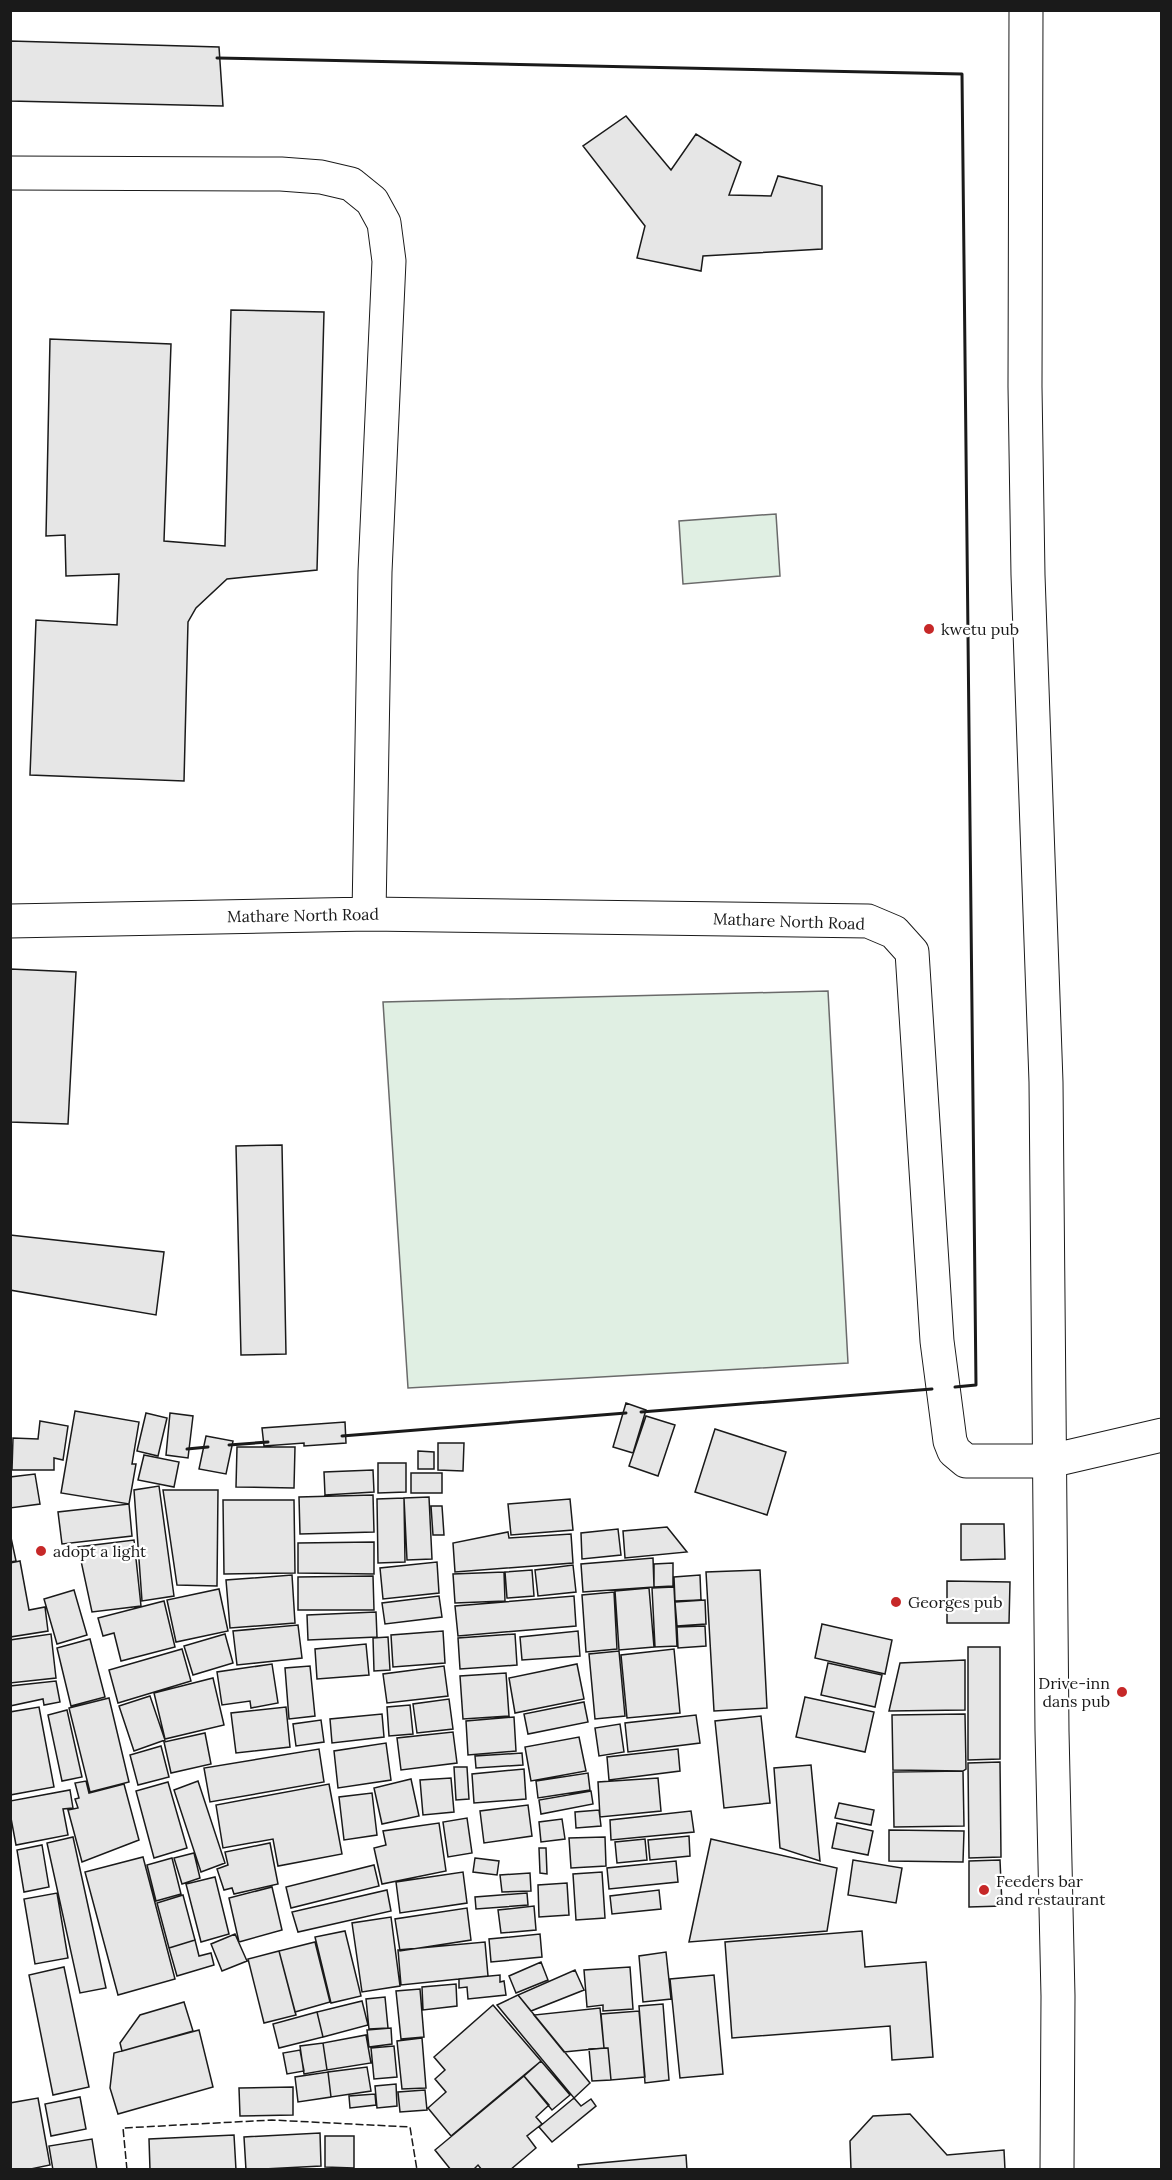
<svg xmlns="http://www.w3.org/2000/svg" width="1172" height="2180" font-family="Lora,serif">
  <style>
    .green { fill: #e0efe3; stroke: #6a6a6a; stroke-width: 1.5 }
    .building { fill: #e6e6e6; stroke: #1a1a1a; stroke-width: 1.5 }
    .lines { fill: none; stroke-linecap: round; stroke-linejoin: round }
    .minor-casing { stroke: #1a1a1a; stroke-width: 35 }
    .minor { stroke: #fff; stroke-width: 33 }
    .fence { stroke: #1a1a1a; stroke-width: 1.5; stroke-dasharray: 8 3; stroke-linecap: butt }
    .wall { stroke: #1a1a1a; stroke-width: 3 }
    .poi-dot { fill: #c62828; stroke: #fff; stroke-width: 2 }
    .labels { text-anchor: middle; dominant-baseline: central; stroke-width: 4.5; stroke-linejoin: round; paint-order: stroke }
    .poi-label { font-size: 16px; fill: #1a1a1a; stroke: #fff; text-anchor: start }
    .street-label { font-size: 16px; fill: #1a1a1a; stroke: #fff }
  </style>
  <rect width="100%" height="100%" fill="#fff"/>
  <path class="green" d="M 776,514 L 780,576 L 683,584 L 679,521 Z
    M 828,991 L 848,1363 L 408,1388 L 383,1002 Z"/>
  <path class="building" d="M 10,41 L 219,47 L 223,106 L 10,101 Z
    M 626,116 L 671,170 L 696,134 L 741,162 L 729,195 L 771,196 L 778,176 L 822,186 L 822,249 L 703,256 L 701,271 L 637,258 L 645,226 L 583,146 Z
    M 231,310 L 324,312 L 317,570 L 227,579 L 196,608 L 188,622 L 184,781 L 30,775 L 36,620 L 117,625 L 119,574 L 66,576 L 65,535 L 46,536 L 50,339 L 171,344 L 164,541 L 225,546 Z
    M 10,969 L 76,972 L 68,1124 L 10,1122 Z
    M 282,1145 L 286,1354 L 241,1355 L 236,1146 Z
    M 10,1235 L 164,1252 L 156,1315 L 10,1290 Z
    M 626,1403 L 646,1410 L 633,1453 L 613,1447 Z
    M 75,1411 L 139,1422 L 132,1464 L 136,1464 L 129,1504 L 61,1493 Z
    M 146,1413 L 167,1418 L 158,1456 L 137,1451 Z
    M 170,1413 L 193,1416 L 188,1458 L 166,1455 Z
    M 646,1416 L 675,1425 L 658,1476 L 629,1466 Z
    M 40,1421 L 68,1426 L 63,1460 L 54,1458 L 54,1470 L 12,1470 L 13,1438 L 38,1439 Z
    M 345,1422 L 346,1443 L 304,1446 L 304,1443 L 264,1446 L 262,1428 Z
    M 715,1429 L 786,1452 L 767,1515 L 695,1492 Z
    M 206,1436 L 233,1441 L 226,1474 L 199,1469 Z
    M 438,1443 L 464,1443 L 463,1471 L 438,1470 Z
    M 237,1447 L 295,1447 L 294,1488 L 236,1487 Z
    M 418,1451 L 434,1452 L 434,1469 L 418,1469 Z
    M 144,1455 L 179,1462 L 174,1487 L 138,1480 Z
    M 378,1463 L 406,1463 L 406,1492 L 378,1493 Z
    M 373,1470 L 374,1492 L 325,1495 L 324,1472 Z
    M 411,1473 L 442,1473 L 442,1493 L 411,1493 Z
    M 35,1474 L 40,1504 L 10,1508 L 10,1477 Z
    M 159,1486 L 174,1596 L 142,1601 L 134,1490 Z
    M 163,1490 L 218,1490 L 217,1586 L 177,1585 Z
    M 373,1495 L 374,1532 L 300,1534 L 299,1497 Z
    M 429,1497 L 432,1559 L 407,1560 L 404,1498 Z
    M 404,1498 L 405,1562 L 378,1563 L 377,1499 Z
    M 570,1499 L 573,1530 L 511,1535 L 508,1504 Z
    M 223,1500 L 294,1500 L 295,1573 L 224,1574 Z
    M 129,1504 L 132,1536 L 62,1544 L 58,1512 Z
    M 431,1506 L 442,1506 L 444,1535 L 433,1535 Z
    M 961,1524 L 1004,1524 L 1005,1559 L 961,1560 Z
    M 667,1527 L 687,1552 L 625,1558 L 623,1531 Z
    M 618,1529 L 621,1555 L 582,1559 L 581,1533 Z
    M 508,1532 L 509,1538 L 571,1534 L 573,1563 L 455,1572 L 453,1543 Z
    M 10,1533 L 16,1561 L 10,1562 Z
    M 134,1540 L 141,1606 L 92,1612 L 78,1547 Z
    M 374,1542 L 374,1574 L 298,1573 L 298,1543 Z
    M 653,1558 L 654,1587 L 583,1592 L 581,1564 Z
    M 20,1561 L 29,1610 L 45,1607 L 48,1631 L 10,1637 L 10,1563 Z
    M 437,1562 L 439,1593 L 383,1599 L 380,1568 Z
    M 673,1563 L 673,1586 L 654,1587 L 654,1564 Z
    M 573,1565 L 576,1592 L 538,1596 L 535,1570 Z
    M 532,1570 L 534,1596 L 507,1598 L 505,1572 Z
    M 760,1570 L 767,1708 L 714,1711 L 706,1572 Z
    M 504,1572 L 505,1601 L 455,1603 L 453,1574 Z
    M 292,1575 L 295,1623 L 230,1628 L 226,1580 Z
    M 700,1575 L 701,1600 L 675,1601 L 674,1577 Z
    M 373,1576 L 374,1610 L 298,1610 L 298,1577 Z
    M 947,1581 L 1010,1582 L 1009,1623 L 947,1623 Z
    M 674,1587 L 677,1646 L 655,1647 L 652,1588 Z
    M 649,1588 L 654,1647 L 619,1650 L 615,1591 Z
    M 219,1589 L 228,1631 L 176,1642 L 167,1600 Z
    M 74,1590 L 87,1635 L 57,1644 L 44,1599 Z
    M 614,1592 L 617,1649 L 586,1652 L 582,1595 Z
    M 439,1596 L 442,1617 L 385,1624 L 382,1603 Z
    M 574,1596 L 576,1626 L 458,1636 L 455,1606 Z
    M 705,1600 L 706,1624 L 677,1626 L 675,1602 Z
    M 164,1601 L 175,1647 L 121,1661 L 114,1633 L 103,1636 L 98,1618 Z
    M 376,1612 L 377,1637 L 308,1640 L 307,1615 Z
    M 822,1624 L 892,1640 L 885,1674 L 815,1658 Z
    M 298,1625 L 302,1658 L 237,1665 L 233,1631 Z
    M 705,1626 L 706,1646 L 678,1648 L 677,1627 Z
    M 443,1631 L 445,1663 L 393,1667 L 391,1635 Z
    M 578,1631 L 580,1656 L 522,1660 L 520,1637 Z
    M 51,1634 L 56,1678 L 10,1683 L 10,1640 Z
    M 225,1634 L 233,1663 L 193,1675 L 184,1646 Z
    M 515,1634 L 517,1665 L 460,1669 L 458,1638 Z
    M 388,1637 L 390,1670 L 374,1671 L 373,1638 Z
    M 90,1639 L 105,1697 L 71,1706 L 57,1648 Z
    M 366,1644 L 369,1675 L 317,1679 L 315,1649 Z
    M 968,1647 L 1000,1647 L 1000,1759 L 968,1760 Z
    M 182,1649 L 191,1681 L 118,1703 L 109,1670 Z
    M 674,1649 L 680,1713 L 627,1718 L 621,1655 Z
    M 619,1651 L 625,1716 L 595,1719 L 589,1654 Z
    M 965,1660 L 965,1710 L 889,1711 L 900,1663 Z
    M 828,1663 L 882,1675 L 875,1707 L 821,1695 Z
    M 272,1664 L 278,1703 L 251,1708 L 250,1701 L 222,1705 L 217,1672 Z
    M 577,1664 L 584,1699 L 515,1713 L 509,1678 Z
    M 310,1666 L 315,1716 L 289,1719 L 285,1668 Z
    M 444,1666 L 448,1696 L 387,1703 L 383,1674 Z
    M 506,1673 L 509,1716 L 463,1719 L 460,1676 Z
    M 213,1678 L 224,1725 L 165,1739 L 154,1693 Z
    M 56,1681 L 60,1702 L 44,1705 L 43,1699 L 10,1706 L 10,1686 Z
    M 150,1696 L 165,1740 L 134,1751 L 119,1706 Z
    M 805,1697 L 874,1712 L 865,1752 L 796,1737 Z
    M 109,1698 L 129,1782 L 90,1792 L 69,1708 Z
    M 449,1699 L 453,1729 L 417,1733 L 413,1704 Z
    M 584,1702 L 588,1722 L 528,1734 L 524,1714 Z
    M 410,1705 L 413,1734 L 389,1736 L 387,1707 Z
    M 39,1707 L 54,1787 L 10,1795 L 10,1712 Z
    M 286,1707 L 290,1747 L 236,1753 L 231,1713 Z
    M 67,1710 L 82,1777 L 62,1781 L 48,1715 Z
    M 382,1714 L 384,1737 L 332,1743 L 330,1719 Z
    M 965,1714 L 966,1769 L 963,1771 L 893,1770 L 892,1715 Z
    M 696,1715 L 700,1743 L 628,1752 L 625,1723 Z
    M 761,1716 L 770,1803 L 724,1808 L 715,1721 Z
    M 514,1717 L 516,1751 L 468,1755 L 466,1721 Z
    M 321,1720 L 324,1742 L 296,1746 L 293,1724 Z
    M 620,1724 L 624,1752 L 599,1756 L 595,1728 Z
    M 453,1732 L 457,1763 L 401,1770 L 397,1738 Z
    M 205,1733 L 211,1764 L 171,1773 L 164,1742 Z
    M 579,1737 L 586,1771 L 531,1781 L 525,1747 Z
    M 386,1743 L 391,1780 L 338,1788 L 334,1751 Z
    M 161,1746 L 169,1777 L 138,1785 L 130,1755 Z
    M 319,1749 L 324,1782 L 210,1802 L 204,1768 Z
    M 678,1749 L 680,1771 L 609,1780 L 607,1757 Z
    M 522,1753 L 523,1765 L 476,1768 L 475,1756 Z
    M 1000,1762 L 1001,1857 L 969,1858 L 968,1763 Z
    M 811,1765 L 820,1861 L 780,1848 L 774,1768 Z
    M 454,1767 L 467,1767 L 469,1799 L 456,1800 Z
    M 524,1769 L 526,1799 L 474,1803 L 472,1774 Z
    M 963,1771 L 964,1826 L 894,1827 L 893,1772 Z
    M 588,1773 L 590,1790 L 538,1798 L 536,1781 Z
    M 451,1778 L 454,1812 L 423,1815 L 420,1780 Z
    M 658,1778 L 661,1811 L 600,1817 L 598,1782 Z
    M 411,1779 L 419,1816 L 382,1824 L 374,1788 Z
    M 86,1781 L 89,1793 L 124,1784 L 139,1840 L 82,1862 L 68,1810 L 78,1808 L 75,1799 L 79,1798 L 75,1783 Z
    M 198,1781 L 225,1863 L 201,1872 L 174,1790 Z
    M 168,1782 L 187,1848 L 154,1858 L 136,1791 Z
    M 329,1784 L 342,1854 L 278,1866 L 273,1839 L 223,1848 L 216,1805 Z
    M 70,1790 L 73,1808 L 63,1809 L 68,1835 L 16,1845 L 10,1813 L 10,1801 Z
    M 591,1791 L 593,1804 L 541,1814 L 539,1800 Z
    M 372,1793 L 377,1835 L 344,1840 L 339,1797 Z
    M 839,1803 L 874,1810 L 871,1825 L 835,1818 Z
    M 528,1805 L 532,1836 L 484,1843 L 480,1811 Z
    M 599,1810 L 601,1826 L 576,1828 L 575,1812 Z
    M 691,1811 L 694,1832 L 611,1840 L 610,1820 Z
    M 467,1818 L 472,1853 L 448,1857 L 443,1822 Z
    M 562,1819 L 565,1839 L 541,1842 L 539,1822 Z
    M 439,1823 L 446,1871 L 382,1884 L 374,1848 L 386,1845 L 383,1831 Z
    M 837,1823 L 873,1831 L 868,1855 L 832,1848 Z
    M 889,1830 L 964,1831 L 963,1862 L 889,1861 Z
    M 689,1836 L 690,1856 L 650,1860 L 648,1840 Z
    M 73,1837 L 106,1988 L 80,1993 L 47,1843 Z
    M 605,1837 L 606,1866 L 571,1868 L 569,1838 Z
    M 645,1839 L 647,1860 L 617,1863 L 615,1842 Z
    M 711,1839 L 837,1868 L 827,1931 L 689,1942 Z
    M 270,1843 L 278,1884 L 234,1894 L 232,1888 L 224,1890 L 217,1869 L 228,1865 L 225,1852 Z
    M 42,1845 L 49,1887 L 24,1892 L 17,1850 Z
    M 539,1848 L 546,1848 L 547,1874 L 540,1873 Z
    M 194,1853 L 200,1878 L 182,1884 L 174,1858 Z
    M 143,1857 L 175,1979 L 118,1995 L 85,1872 Z
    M 172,1858 L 181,1894 L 156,1901 L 147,1865 Z
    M 475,1858 L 499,1861 L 497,1875 L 473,1872 Z
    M 853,1860 L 902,1868 L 896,1903 L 848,1895 Z
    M 1000,1860 L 1002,1906 L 969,1907 L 969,1861 Z
    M 676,1861 L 678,1882 L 609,1889 L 607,1868 Z
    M 374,1865 L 379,1886 L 291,1908 L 286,1887 Z
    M 463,1872 L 467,1903 L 400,1913 L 396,1882 Z
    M 602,1872 L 605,1918 L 576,1920 L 573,1874 Z
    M 530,1873 L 531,1891 L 502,1892 L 500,1875 Z
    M 215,1877 L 229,1934 L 201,1942 L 186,1884 Z
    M 567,1883 L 569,1915 L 539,1917 L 538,1885 Z
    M 272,1887 L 282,1930 L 239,1942 L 229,1898 Z
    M 387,1890 L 391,1911 L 298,1932 L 292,1912 Z
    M 659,1890 L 661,1909 L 612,1914 L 610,1896 Z
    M 57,1893 L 68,1958 L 35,1964 L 24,1899 Z
    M 527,1893 L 528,1905 L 476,1909 L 475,1897 Z
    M 183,1895 L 195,1940 L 169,1948 L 157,1903 Z
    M 534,1906 L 536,1930 L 501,1933 L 498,1910 Z
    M 467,1908 L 471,1940 L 400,1951 L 395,1919 Z
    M 391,1917 L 400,1986 L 362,1992 L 352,1923 Z
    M 345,1931 L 361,1996 L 331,2003 L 315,1937 Z
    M 862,1931 L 865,1967 L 926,1962 L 933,2057 L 892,2060 L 890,2026 L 732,2038 L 725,1942 Z
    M 235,1934 L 247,1961 L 222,1971 L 211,1944 Z
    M 540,1934 L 542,1957 L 491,1962 L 489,1939 Z
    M 195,1940 L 199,1956 L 211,1953 L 214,1965 L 177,1976 L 169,1948 Z
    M 315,1942 L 330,2002 L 295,2012 L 279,1951 Z
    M 485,1942 L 488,1976 L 401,1985 L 398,1950 Z
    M 279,1951 L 296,2015 L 264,2023 L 248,1959 Z
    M 666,1952 L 671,1999 L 643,2002 L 639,1956 Z
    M 541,1962 L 548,1980 L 516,1993 L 509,1976 Z
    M 64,1967 L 89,2087 L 53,2095 L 29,1975 Z
    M 630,1967 L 633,2009 L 603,2011 L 603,2005 L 587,2007 L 584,1970 Z
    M 575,1970 L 584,1990 L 531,2011 L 518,1995 Z
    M 500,1975 L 500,1982 L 504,1981 L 506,1995 L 468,1999 L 467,1987 L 459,1988 L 459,1979 Z
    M 714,1975 L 723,2074 L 680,2078 L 670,1979 Z
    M 456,1984 L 457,2006 L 423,2010 L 422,1987 Z
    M 420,1989 L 424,2037 L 401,2039 L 396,1991 Z
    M 518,1995 L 590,2083 L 574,2098 L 497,2005 Z
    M 385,1997 L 388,2028 L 369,2029 L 366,1999 Z
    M 362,2001 L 368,2025 L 323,2037 L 317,2012 Z
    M 184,2002 L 193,2031 L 122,2051 L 120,2043 L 140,2015 Z
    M 663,2004 L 669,2080 L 645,2083 L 639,2006 Z
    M 493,2005 L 541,2061 L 451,2136 L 428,2108 L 446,2092 L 435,2079 L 445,2070 L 434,2057 Z
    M 600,2008 L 604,2048 L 564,2052 L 534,2015 Z
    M 639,2011 L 645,2077 L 611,2080 L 608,2048 L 604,2048 L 601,2014 Z
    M 317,2012 L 323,2037 L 279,2048 L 273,2024 Z
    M 391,2028 L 392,2044 L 369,2047 L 367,2030 Z
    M 199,2030 L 213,2087 L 118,2114 L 110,2088 L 114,2053 Z
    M 366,2035 L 371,2063 L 327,2070 L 323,2043 Z
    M 422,2038 L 426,2088 L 402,2089 L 397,2041 Z
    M 323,2043 L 327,2070 L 304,2074 L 300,2046 Z
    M 394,2046 L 397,2077 L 374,2079 L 371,2048 Z
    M 608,2048 L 611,2080 L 592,2081 L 589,2049 Z
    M 300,2050 L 304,2071 L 287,2074 L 283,2053 Z
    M 541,2061 L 570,2095 L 552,2110 L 524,2076 Z
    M 367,2067 L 371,2091 L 331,2097 L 328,2072 Z
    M 328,2072 L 331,2097 L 298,2102 L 295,2077 Z
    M 524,2076 L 549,2105 L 536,2117 L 542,2124 L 527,2136 L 536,2148 L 510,2170 L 482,2170 L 478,2165 L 473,2170 L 451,2170 L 435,2150 Z
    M 396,2084 L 397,2106 L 377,2108 L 375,2086 Z
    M 293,2087 L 293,2115 L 240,2116 L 239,2088 Z
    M 425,2090 L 427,2110 L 400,2112 L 398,2092 Z
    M 375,2094 L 376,2105 L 350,2108 L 349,2096 Z
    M 80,2097 L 86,2129 L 51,2136 L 45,2104 Z
    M 38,2098 L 50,2165 L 26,2170 L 10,2170 L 10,2103 Z
    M 574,2098 L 581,2106 L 591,2099 L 596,2106 L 552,2142 L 539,2127 Z
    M 910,2114 L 947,2155 L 1004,2150 L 1005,2170 L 851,2170 L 850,2141 L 873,2116 Z
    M 320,2133 L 321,2166 L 246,2170 L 244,2137 Z
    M 234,2135 L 236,2170 L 150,2170 L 149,2139 Z
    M 325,2136 L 354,2136 L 354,2168 L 325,2167 Z
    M 92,2139 L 97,2170 L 53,2170 L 49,2146 Z
    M 686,2155 L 687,2170 L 579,2170 L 578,2165 Z"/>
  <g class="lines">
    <defs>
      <path id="minor" d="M 1026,10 L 1025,387 L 1028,575 L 1046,1082 L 1052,1731 L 1058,1996 L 1057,2170
        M 10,173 L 281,174 L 321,177 L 351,184 L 372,201 L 384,223 L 389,261 L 375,572 L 369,914
        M 10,921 L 369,914 L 868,921 L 894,932 L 912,952 L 937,1341 L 950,1441 L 954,1451 L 966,1461 L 1050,1461 L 1162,1435"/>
    </defs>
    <use href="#minor" class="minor-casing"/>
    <use href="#minor" class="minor"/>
    <path class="fence" d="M 127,2170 L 123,2128 L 272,2120 L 410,2127 L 417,2170"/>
    <path class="wall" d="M 217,58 L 962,74 L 976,1385 L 955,1387
      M 641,1412 L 932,1389
      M 342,1436 L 626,1413
      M 229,1445 L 268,1442
      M 187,1449 L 208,1447"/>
  </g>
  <g class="poi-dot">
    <circle cx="929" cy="629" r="6"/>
    <circle cx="41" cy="1551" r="6"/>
    <circle cx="896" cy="1602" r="6"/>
    <circle cx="1122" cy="1692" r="6"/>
    <circle cx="984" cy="1890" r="6"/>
  </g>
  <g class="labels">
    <g class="poi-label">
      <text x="941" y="629">kwetu pub</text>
      <text x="53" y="1551">adopt a light</text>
      <text x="908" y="1602">Georges pub</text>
      <text x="1110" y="1683" text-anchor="end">Drive-inn<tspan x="1110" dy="18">dans pub</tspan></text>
      <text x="996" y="1881">Feeders bar<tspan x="996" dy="18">and restaurant</tspan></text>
    </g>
    <g class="street-label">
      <text transform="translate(303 915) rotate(-1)">Mathare North Road</text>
      <text transform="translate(789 921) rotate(2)">Mathare North Road</text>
    </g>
  </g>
  <rect width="1172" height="2180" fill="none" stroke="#1a1a1a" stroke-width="24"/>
</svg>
